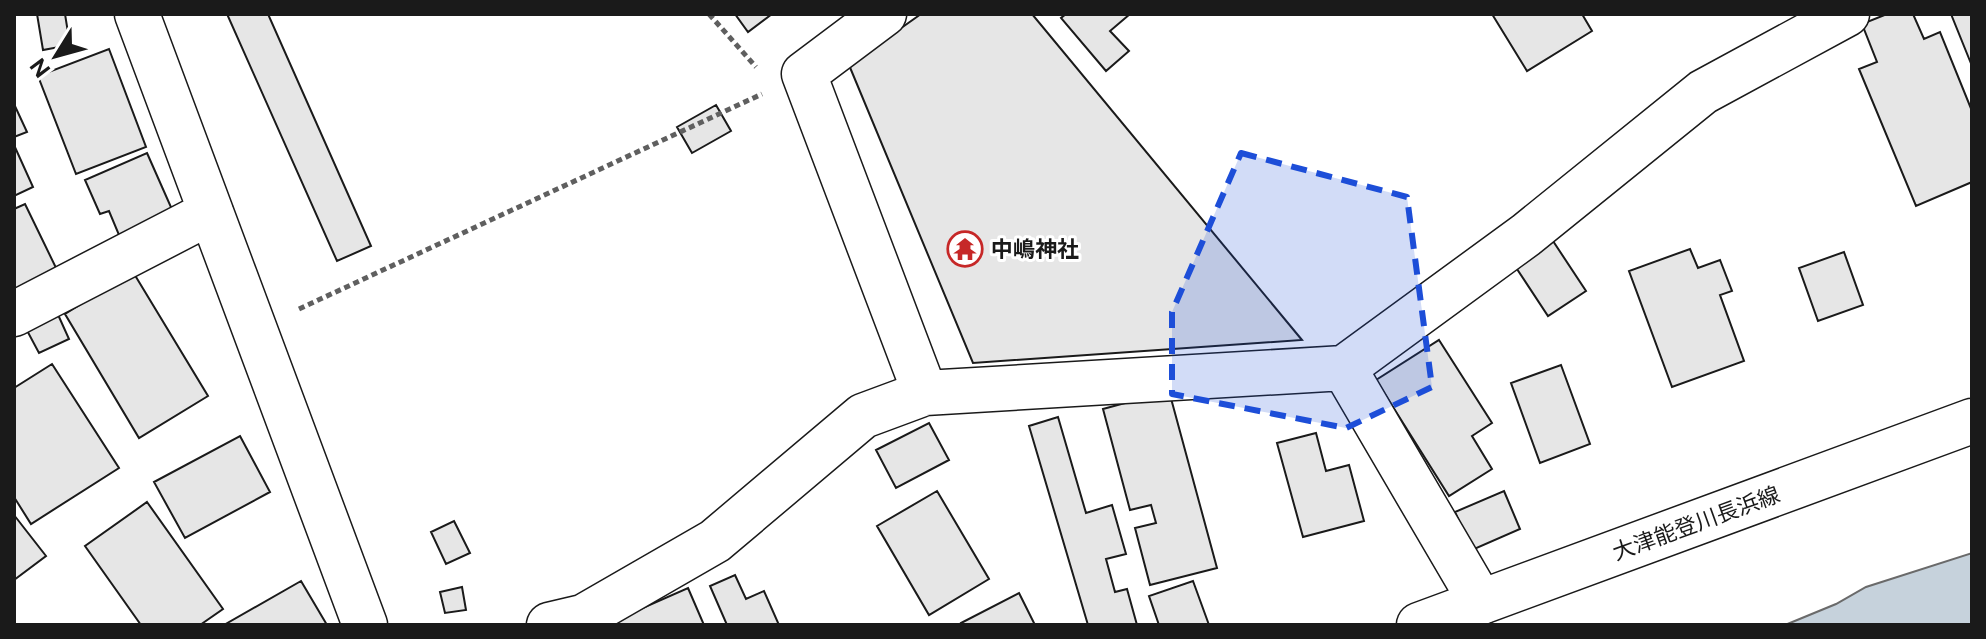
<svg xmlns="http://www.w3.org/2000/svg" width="1986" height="639" font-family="'Public Sans','Noto Sans JP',sans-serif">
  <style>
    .water { fill: #c6d2dc; stroke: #6a6a6a; stroke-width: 2 }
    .building { fill: #e6e6e6; stroke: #1a1a1a; stroke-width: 2 }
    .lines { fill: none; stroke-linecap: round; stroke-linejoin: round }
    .street-casing { stroke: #1a1a1a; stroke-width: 47 }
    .primary-casing { stroke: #1a1a1a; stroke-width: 47 }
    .path { stroke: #5f5f5f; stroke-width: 5; stroke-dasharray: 6 4; stroke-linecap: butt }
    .street { stroke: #fff; stroke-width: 44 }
    .primary { stroke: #fff; stroke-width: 44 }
    .marked { fill: #1d4ed8; fill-opacity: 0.2; stroke: #1d4ed8; stroke-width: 6; stroke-dasharray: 16 10; stroke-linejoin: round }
    .labels { text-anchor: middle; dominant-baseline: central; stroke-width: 6; stroke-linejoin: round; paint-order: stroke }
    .poi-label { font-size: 22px; font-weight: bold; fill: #1a1a1a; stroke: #fff; text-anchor: start }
    .street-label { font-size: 22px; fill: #1a1a1a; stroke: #fff }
  </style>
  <rect width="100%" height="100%" fill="#fff"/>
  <path class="water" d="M 1972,553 L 1972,625 L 1785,625 L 1836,604 L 1866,587 Z"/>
  <path class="building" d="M 37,14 L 65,14 L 70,45 L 43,50 Z
    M 227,14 L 268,14 L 371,246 L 337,261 Z
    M 735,14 L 772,14 L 748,32 Z
    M 921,14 L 1032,14 L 1302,340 L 973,363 L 849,65 Z
    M 1066,14 L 1130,14 L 1110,31 L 1129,51 L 1106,71 L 1061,18 Z
    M 1492,14 L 1582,14 L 1592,31 L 1527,71 Z
    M 1887,14 L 1913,14 L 1924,39 L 1940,32 L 1972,111 L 1972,182 L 1916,206 L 1859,69 L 1877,62 L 1862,24 Z
    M 1951,14 L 1972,14 L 1972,66 Z
    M 109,49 L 146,147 L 76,174 L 38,76 Z
    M 14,104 L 27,132 L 14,137 Z
    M 716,105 L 731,131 L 692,153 L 677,127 Z
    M 14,145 L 33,187 L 14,196 Z
    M 147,153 L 178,223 L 124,247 L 109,211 L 100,214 L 85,180 Z
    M 25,204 L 59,274 L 14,295 L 14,209 Z
    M 1553,241 L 1586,291 L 1548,316 L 1515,266 Z
    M 1690,249 L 1698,268 L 1720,260 L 1732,291 L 1720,295 L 1744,361 L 1672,387 L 1629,271 Z
    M 1844,252 L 1863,305 L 1818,321 L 1799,268 Z
    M 133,272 L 208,396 L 139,438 L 65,314 Z
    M 55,308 L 69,339 L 39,353 L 23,323 Z
    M 1439,340 L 1492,423 L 1472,436 L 1492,469 L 1449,496 L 1376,380 Z
    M 52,364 L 119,468 L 31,524 L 14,497 L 14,388 Z
    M 1561,365 L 1590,444 L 1540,463 L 1511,383 Z
    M 1169,391 L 1217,568 L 1150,585 L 1135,528 L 1156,523 L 1151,505 L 1130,510 L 1103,409 Z
    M 1058,417 L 1086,513 L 1112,505 L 1126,554 L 1106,559 L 1115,592 L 1127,589 L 1137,625 L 1088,625 L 1029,426 Z
    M 929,423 L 949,460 L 896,488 L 876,450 Z
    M 1316,433 L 1326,471 L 1349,465 L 1364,521 L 1303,537 L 1277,443 Z
    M 240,436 L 270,492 L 185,538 L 154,482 Z
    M 937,491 L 989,579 L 929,615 L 877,526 Z
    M 1504,491 L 1520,529 L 1472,550 L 1455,512 Z
    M 147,502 L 223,609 L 200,625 L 141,625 L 85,546 Z
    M 14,515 L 46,556 L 14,580 Z
    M 454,521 L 470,553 L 446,564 L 431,532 Z
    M 735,575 L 746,599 L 764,591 L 779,625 L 727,625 L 710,586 Z
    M 301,581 L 327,625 L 224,625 Z
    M 1193,581 L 1209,625 L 1159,625 L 1149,596 Z
    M 462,587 L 466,610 L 445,613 L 440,592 Z
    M 688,588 L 704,625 L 604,625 Z
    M 1019,593 L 1035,625 L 962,625 L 961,623 Z"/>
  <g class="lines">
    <defs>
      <path id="street" d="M 137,14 L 365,625
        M 884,14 L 804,74 L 925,393
        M 14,314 L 211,212
        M 1344,368 L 1481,602
        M 549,625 L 583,617 L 715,541 L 863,416 L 925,393 L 1344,368 L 1526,235 L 1703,92 L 1847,14"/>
      <path id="primary" d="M 1419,625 L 1972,421"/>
    </defs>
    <use href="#street" class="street-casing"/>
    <use href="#primary" class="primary-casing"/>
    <path class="path" d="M 709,14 L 756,67
      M 299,309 L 762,94"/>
    <use href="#street" class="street"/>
    <use href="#primary" class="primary"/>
  </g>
  <path class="marked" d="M 1241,153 L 1407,197 L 1432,387 L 1346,428 L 1172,394 L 1172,312 Z"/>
  <defs>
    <symbol id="temple-ring" viewBox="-11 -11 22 22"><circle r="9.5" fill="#fff" stroke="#c62828" stroke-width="1.5"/><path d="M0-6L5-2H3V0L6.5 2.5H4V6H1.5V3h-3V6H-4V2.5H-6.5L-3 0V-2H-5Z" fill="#c62828"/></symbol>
  </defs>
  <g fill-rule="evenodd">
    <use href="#temple-ring" x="945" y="229" width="40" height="40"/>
  </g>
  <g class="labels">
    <g class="poi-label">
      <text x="991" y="249">中嶋神社</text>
    </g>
    <g class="street-label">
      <text transform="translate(1696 523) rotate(-20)">大津能登川長浜線</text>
    </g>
  </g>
  <rect width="1986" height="639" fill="none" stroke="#1a1a1a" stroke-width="32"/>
  <g transform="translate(56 56) rotate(233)" stroke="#ffffff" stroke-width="6" paint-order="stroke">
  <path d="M0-6L14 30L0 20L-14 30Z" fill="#1a1a1a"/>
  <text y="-12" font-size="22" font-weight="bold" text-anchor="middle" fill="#1a1a1a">N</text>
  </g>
</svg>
